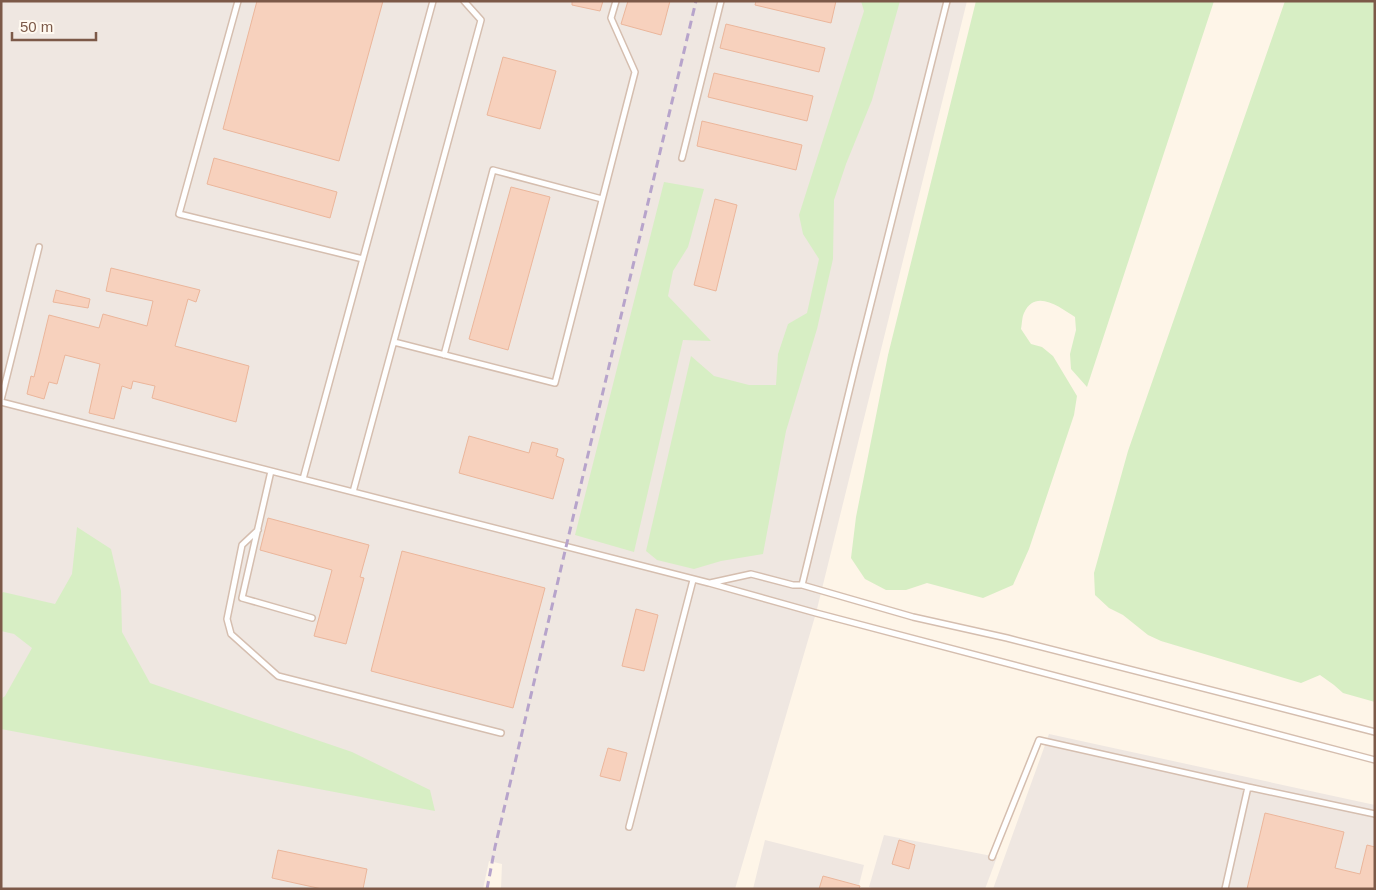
<svg xmlns="http://www.w3.org/2000/svg" width="1376" height="890" font-family="Arial,sans-serif">
  <style>
    .industrial { fill: #efe7e1 }
    .green { fill: #d7eec4 }
    .building { fill: #f7d1bd; stroke: #ebb69b }
    .lines { fill: none; stroke-linecap: round; stroke-linejoin: round }
    .lane-casing { stroke: #d5beaf; stroke-width: 8 }
    .lane { stroke: #fff; stroke-width: 5 }
    .rail { stroke: #b7a4cb; stroke-width: 3; stroke-dasharray: 8 5; stroke-linecap: butt }
  </style>
  <rect width="100%" height="100%" fill="#fef5e8"/>
  <path class="industrial" d="M 1,1 L 967,1 L 816,613 L 735,889 L 501,889 L 502,864 L 489,861 L 483,889 L 1,889 Z
    M 1049,734 L 1375,805 L 1375,889 L 993,889 Z
    M 884,835 L 997,857 L 985,889 L 875,889 L 869,887 Z
    M 765,840 L 864,865 L 858,889 L 753,889 Z"/>
  <path class="green" d="M 861,1 L 900,1 L 872,100 L 846,164 L 834,200 L 833,259 L 817,329 L 786,431 L 763,554 L 721,561 L 694,569 L 657,560 L 646,551 L 691,356 L 714,376 L 749,385 L 776,385 L 778,354 L 788,324 L 807,313 L 819,259 L 803,234 L 799,215 L 864,11 Z
    M 976,1 L 1214,1 L 1087,387 L 1071,369 L 1070,354 L 1076,330 L 1075,317 C 1060,307 1035,288 1024,313 C 1022,317 1022,324 1021,329 L 1031,344 L 1042,347 L 1053,356 L 1077,396 L 1074,415 L 1029,549 L 1013,585 L 983,598 L 927,583 L 906,590 L 886,590 L 865,579 L 851,558 L 856,517 L 888,355 Z
    M 1285,1 L 1375,1 L 1375,702 L 1343,693 L 1334,685 L 1320,675 L 1301,683 L 1161,641 L 1148,635 L 1123,615 L 1109,608 L 1095,595 L 1094,573 L 1128,451 Z
    M 664,182 L 704,189 L 688,247 L 673,271 L 668,296 L 711,341 L 683,340 L 634,552 L 575,535 Z
    M 77,527 L 111,549 L 121,591 L 122,632 L 150,683 L 352,752 L 430,790 L 435,811 L 1,729 L 1,699 L 5,696 L 32,648 L 14,634 L 1,631 L 1,595 L 3,592 L 55,604 L 72,574 Z"/>
  <path class="building" d="M 257,1 L 383,1 L 339,161 L 223,129 Z
    M 572,1 L 603,1 L 600,11 L 572,5 Z
    M 628,1 L 670,1 L 661,35 L 621,24 Z
    M 756,1 L 836,1 L 831,23 L 755,5 Z
    M 726,24 L 825,48 L 819,72 L 720,48 Z
    M 503,57 L 556,71 L 540,129 L 487,115 Z
    M 714,73 L 813,96 L 807,121 L 708,97 Z
    M 702,121 L 802,145 L 796,170 L 697,146 Z
    M 214,158 L 337,192 L 330,218 L 207,184 Z
    M 511,187 L 550,197 L 508,350 L 469,339 Z
    M 715,199 L 737,205 L 716,291 L 694,285 Z
    M 111,268 L 200,290 L 196,302 L 188,299 L 175,346 L 249,366 L 236,422 L 152,398 L 155,386 L 133,381 L 131,389 L 122,386 L 114,419 L 89,413 L 100,364 L 65,355 L 57,384 L 49,382 L 44,399 L 27,394 L 31,376 L 34,377 L 49,315 L 99,328 L 103,314 L 147,326 L 153,301 L 106,291 Z
    M 56,290 L 90,299 L 88,308 L 53,302 Z
    M 469,436 L 529,453 L 532,442 L 558,449 L 556,456 L 564,459 L 553,499 L 459,473 Z
    M 268,518 L 369,545 L 360,577 L 364,578 L 346,644 L 314,636 L 332,570 L 260,550 Z
    M 402,551 L 545,588 L 513,708 L 371,671 Z
    M 636,609 L 658,615 L 644,671 L 622,666 Z
    M 608,748 L 627,753 L 620,781 L 600,776 Z
    M 1265,813 L 1344,832 L 1335,868 L 1360,874 L 1367,845 L 1375,847 L 1375,889 L 1247,889 Z
    M 899,840 L 915,845 L 909,869 L 892,864 Z
    M 278,850 L 367,869 L 363,889 L 322,889 L 272,878 Z
    M 823,876 L 860,886 L 859,889 L 819,889 Z"/>
  <g class="lines">
    <defs>
      <path id="lane" d="M 238,1 L 179,214 L 363,259
        M 682,158 L 721,1
        M 394,342 L 555,383 L 635,72 L 611,18 L 616,1
        M 444,355 L 493,170 L 602,199
        M 1,400 L 39,247
        M 1,402 L 709,583 L 816,613 L 1375,760
        M 271,471 L 242,598 L 312,618
        M 303,479 L 433,1
        M 353,492 L 481,20 L 464,1
        M 258,530 L 242,545 L 227,619 L 231,634 L 278,676 L 501,733
        M 710,583 L 751,574 L 793,585 L 802,585 L 913,617 L 1007,638 L 1375,732
        M 802,585 L 855,367 L 947,1
        M 629,827 L 693,580
        M 992,857 L 1039,740 L 1248,787
        M 1225,889 L 1248,787 L 1375,814"/>
    </defs>
    <use href="#lane" class="lane-casing"/>
    <use href="#lane" class="lane"/>
    <path class="rail" d="M 487,889 L 495,847 L 566,547 L 696,1"/>
  </g>
  <rect width="1376" height="890" fill="none" stroke="#7c5948" stroke-width="5"/>
  <path d="M12 32v8h84v-8" fill="none" stroke="#7c5948" stroke-width="2.5"/>
  <text x="20" y="32" font-size="15" fill="#7c5948" stroke="#fff9f0" stroke-width="4" paint-order="stroke">50 m</text>
</svg>
